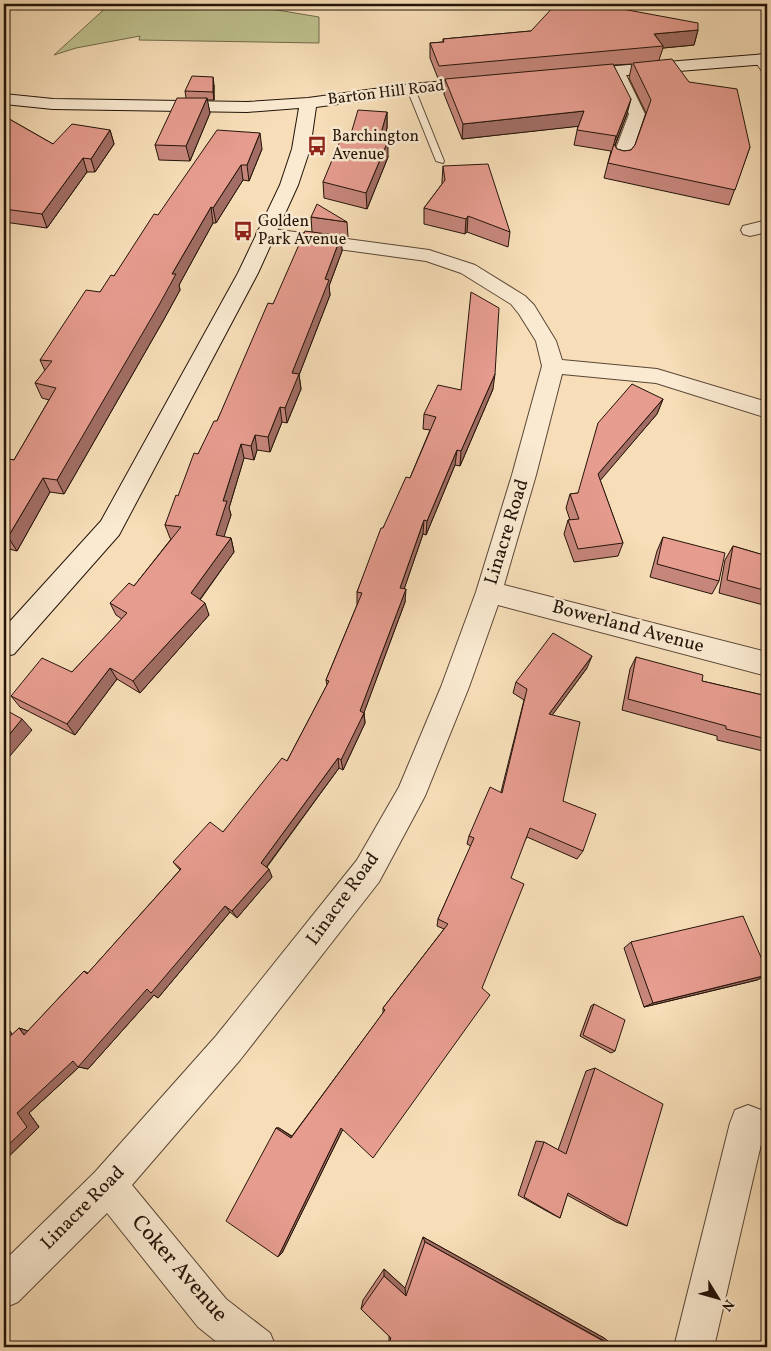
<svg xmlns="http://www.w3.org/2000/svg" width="771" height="1351" font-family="Vollkorn,serif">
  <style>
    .green { fill: #bec18e; stroke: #716a4c }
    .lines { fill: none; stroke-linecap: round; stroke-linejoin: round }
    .lane-casing { stroke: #594635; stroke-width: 2 }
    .street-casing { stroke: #594635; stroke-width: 2 }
    .secondary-casing { stroke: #241409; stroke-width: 2 }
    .lane { fill: #faead1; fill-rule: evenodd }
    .street { fill: #faead1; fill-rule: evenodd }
    .secondary { fill: #faead1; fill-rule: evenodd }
    .wall { fill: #c6867b; stroke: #241409; fill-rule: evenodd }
    .shaded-wall { fill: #a16d64; stroke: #241409 }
    .building { fill: #e69c8f; stroke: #241409 }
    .labels { text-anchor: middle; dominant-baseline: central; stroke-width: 5; stroke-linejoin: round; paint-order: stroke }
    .far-street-label { font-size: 16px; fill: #241409; stroke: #faead1 }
    .far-poi-label { font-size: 16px; fill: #241409; stroke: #faead1; text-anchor: start }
    .street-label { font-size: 19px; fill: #241409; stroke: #faead1 }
    .near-street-label { font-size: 22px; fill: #241409; stroke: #faead1 }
  </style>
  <rect width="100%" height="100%" fill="#f7deb8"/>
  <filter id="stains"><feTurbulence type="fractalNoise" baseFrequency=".004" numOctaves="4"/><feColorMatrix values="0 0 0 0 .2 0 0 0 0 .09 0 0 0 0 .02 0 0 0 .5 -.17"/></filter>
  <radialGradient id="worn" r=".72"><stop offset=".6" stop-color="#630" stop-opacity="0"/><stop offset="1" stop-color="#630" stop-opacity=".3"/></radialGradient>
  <path class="green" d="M 110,4 L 241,4 L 319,17 L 319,43 L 139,40 L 140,36 L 76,48 L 54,55 Z"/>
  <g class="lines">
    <defs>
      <path id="lane" d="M 408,87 L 415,89 L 444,161 L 443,163 L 436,161 L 407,89 Z"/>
      <path id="street" d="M 767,52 L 767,73 L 762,71 L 753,59 L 756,56 Z
        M 616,66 L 621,68 L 624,71 L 645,114 L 630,159 L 627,163 L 621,164 L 615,163 L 612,159 L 629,114 L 608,71 L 611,68 Z
        M 767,220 L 767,232 L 750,236 L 743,234 L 741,230 L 743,226 Z
        M 265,228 L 429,250 L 475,265 L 525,296 L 534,305 L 556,341 L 562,360 L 657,369 L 767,402 L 767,418 L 656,383 L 562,374 L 536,475 L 504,585 L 767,652 L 767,676 L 498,605 L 469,687 L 425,796 L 379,882 L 240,1060 L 132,1185 L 226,1299 L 270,1333 L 276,1347 L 223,1347 L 198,1327 L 107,1213 L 18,1302 L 4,1308 L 4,1261 L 95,1172 L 216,1036 L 357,860 L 399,787 L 441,687 L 476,592 L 512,475 L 542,366 L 536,341 L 519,314 L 511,304 L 461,273 L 426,261 L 258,238 L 256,234 L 258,230 Z
        M 748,1105 L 761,1110 L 766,1123 L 714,1347 L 674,1347 L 730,1123 L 735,1110 Z"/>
      <path id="secondary" d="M 767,54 L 767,64 L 578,79 L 572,77 L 570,74 L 572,71 L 578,69 Z
        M 481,78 L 487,80 L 489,83 L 487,86 L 411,94 L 316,107 L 310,149 L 298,185 L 258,273 L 119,535 L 14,654 L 4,657 L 4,628 L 101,521 L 238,273 L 280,185 L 292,149 L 299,108 L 247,112 L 53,109 L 4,104 L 4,94 L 53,99 L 247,102 L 308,98 L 411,84 Z"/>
    </defs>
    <use href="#lane" class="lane-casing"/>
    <use href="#street" class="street-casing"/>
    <use href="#secondary" class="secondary-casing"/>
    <use href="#lane" class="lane"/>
    <use href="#street" class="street"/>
    <use href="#secondary" class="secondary"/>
  </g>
  <path class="wall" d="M 610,6 L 698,30 L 694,45 L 663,48 L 659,60 L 689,82 L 750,147 L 729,205 L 604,178 L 611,151 L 574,145 L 578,126 L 462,139 L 444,94 L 445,80 L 439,81 L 430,58 L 430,43 L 443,42 L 443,39 L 531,31 ZM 632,64 L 629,78 L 646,113 L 635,145 L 631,150 L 624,151 L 617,149 L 615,146 L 627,114 L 614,65 Z
    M 214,85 L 214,100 L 207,100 L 210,113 L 190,161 L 159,160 L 155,145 L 186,98 L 185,91 Z
    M 387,112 L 387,128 L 383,141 L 388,157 L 367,209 L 324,198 L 323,182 L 350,137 Z
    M 4,116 L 53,144 L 110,130 L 114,144 L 95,172 L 87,172 L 47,228 L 4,222 Z
    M 262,149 L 249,181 L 243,180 L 216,223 L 213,223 L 179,285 L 180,290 L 163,321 L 64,494 L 50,492 L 17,551 L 5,548 L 4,551 L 4,458 L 14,460 L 49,400 L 42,398 L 35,383 L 45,371 L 40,360 L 114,276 L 158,215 Z
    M 443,166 L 510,232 L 508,247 L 467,232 L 465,234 L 424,224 L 424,208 L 442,184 L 442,181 Z
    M 311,217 L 347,222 L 348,237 L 341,236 L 342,251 L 329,286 L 330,295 L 299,375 L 301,389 L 287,423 L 282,422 L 270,452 L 257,450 L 254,460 L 244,458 L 229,508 L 231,515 L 223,537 L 231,538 L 234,552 L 200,600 L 209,615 L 140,693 L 117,679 L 75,735 L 20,707 L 11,696 L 72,672 L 122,619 L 116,615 L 110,603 L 134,586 L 171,539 L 170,538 L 165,525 L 198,454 L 217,421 L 273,304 L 312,232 Z
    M 493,389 L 460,466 L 455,465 L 426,535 L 423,534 L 404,589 L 405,602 L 364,712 L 365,723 L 343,770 L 339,768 L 267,867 L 272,877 L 237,918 L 230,912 L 158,998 L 154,995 L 88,1069 L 79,1067 L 29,1113 L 39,1127 L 4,1161 L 4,1030 L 10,1031 L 12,1035 L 19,1028 L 28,1031 L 84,971 L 88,973 L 180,870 L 173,862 L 223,832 L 287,761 L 327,685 L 326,680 L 357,605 L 357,592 L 383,528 L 410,478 L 430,430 L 423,429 L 424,414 L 461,390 Z
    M 663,399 L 657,414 L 600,480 L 623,543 L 618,556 L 574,562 L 564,534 L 568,520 L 570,520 L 566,508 L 570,494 L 578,493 Z
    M 663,537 L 719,581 L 712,594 L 650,577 L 657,551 Z
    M 733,546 L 767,556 L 767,606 L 719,593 L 725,560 Z
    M 636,657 L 702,681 L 767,696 L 767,752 L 717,740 L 717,736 L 622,710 L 630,669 Z
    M 587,668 L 552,715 L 563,801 L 583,851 L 577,859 L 527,837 L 343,1129 L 282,1253 L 276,1128 L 279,1128 L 292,1136 L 383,1013 L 383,1008 L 444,929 L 437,926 L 438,919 L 471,846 L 467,844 L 469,836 L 501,792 L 524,700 L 513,693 L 516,682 Z
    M 631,942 L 767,975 L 757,980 L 644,1007 L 624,948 Z
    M 594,1004 L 615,1051 L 611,1053 L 580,1036 L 591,1006 Z
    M 595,1068 L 627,1226 L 616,1222 L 567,1195 L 560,1218 L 552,1214 L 518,1195 L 536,1141 L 544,1142 L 558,1150 L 586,1071 Z
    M 423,1237 L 604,1338 L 615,1347 L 434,1342 L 389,1343 L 389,1336 L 361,1309 L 363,1300 L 384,1269 L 405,1288 Z"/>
  <path class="shaded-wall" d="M 698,30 L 694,45 L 663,48 L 663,46 L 654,34 Z
    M 213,77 L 214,85 L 214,100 L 213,92 Z
    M 207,98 L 210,113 L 190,161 L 186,146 Z
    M 631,99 L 627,114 L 611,155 L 615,140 Z
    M 584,111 L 581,126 L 462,139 L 463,124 Z
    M 387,112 L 387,128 L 379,156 L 379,140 Z
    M 110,130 L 114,144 L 95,172 L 91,159 Z
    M 260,133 L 262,149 L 249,181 L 247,165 Z
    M 388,141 L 388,157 L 367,209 L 366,193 Z
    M 83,158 L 87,172 L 47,228 L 42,214 Z
    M 241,165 L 243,180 L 216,223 L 213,208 Z
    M 211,207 L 213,223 L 179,285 L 180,290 L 163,321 L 64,494 L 57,480 L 172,274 Z
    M 468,216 L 467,232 L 465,234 L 466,219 Z
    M 341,236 L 342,251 L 329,286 L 330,295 L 299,375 L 301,389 L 287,423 L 285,408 L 292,373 L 325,279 Z
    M 495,374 L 493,389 L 460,466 L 461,451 Z
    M 663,399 L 657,414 L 593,489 L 598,474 Z
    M 280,407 L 282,422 L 270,452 L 268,437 Z
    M 255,435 L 257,450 L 254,460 L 251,446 Z
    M 241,444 L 244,458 L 229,508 L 231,515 L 220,549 L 216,535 L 223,501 Z
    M 457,450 L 455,465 L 426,535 L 427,521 Z
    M 43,478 L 50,492 L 17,551 L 8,537 Z
    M 424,520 L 423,534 L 400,601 L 400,588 Z
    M 231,538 L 234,552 L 195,606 L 191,593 Z
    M 406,589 L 405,602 L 362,718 L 364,713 L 365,723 L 343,770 L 341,760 Z
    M 205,603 L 209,615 L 140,693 L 133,681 Z
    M 592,656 L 587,668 L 545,725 L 549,714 Z
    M 110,668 L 117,679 L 75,735 L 67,724 Z
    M 22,719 L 32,730 L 4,763 L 4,741 Z
    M 338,758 L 339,768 L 264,870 L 261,863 Z
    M 269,869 L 272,877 L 237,918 L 232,911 Z
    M 225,906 L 230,912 L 158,998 L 154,995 L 88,1069 L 79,1067 L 29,1113 L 39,1127 L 4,1161 L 4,1149 L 17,1113 L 147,989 Z
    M 767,975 L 757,980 L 644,1007 L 653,1003 Z
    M 19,1028 L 31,1032 L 24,1035 Z
    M 4,1030 L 10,1031 L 18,1043 L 6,1040 L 4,1037 Z
    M 276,1128 L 279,1128 L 294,1138 L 291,1138 Z
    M 341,1128 L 343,1129 L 282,1253 L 278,1257 Z
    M 423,1237 L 604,1338 L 615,1347 L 425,1242 Z
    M 384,1269 L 405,1288 L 406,1296 L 384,1276 Z"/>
  <path class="building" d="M 556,4 L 607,4 L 606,6 L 698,23 L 698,30 L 654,34 L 663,46 L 439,66 L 430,43 L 444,42 L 443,39 L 531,31 Z
    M 672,59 L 689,82 L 737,89 L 750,147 L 735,190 L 608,163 L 614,144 L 617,149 L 624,151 L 631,150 L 635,145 L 651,100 L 633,63 Z
    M 613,64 L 631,99 L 615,140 L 616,136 L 577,130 L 584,111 L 463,124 L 445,79 Z
    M 192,76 L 213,77 L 213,92 L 185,91 Z
    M 177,98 L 207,98 L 186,146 L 155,145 Z
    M 358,110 L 387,112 L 379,140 L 388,141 L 366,193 L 323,182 L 342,136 L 350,137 Z
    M 4,116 L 53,144 L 72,124 L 110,130 L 91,159 L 83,158 L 42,214 L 4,209 Z
    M 217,130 L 260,133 L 247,165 L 241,165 L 213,208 L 211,207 L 172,274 L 176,274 L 159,305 L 57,480 L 43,478 L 8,537 L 4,536 L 4,458 L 14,460 L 56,388 L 35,383 L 52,361 L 40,360 L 86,290 L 100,292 L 111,275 L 114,276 L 154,214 L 158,215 Z
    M 488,164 L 510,232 L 468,216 L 466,219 L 424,208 L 445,180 L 443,166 Z
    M 317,204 L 347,222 L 311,217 Z
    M 305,231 L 341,236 L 325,279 L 329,280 L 292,373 L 299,374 L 285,408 L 280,407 L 268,437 L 255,435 L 251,446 L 241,444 L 223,501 L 227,501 L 216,535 L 231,538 L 191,593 L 205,603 L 133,681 L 110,668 L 67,724 L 11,696 L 42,658 L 72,672 L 127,613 L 110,603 L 129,583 L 134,586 L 181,527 L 165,525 L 176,495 L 178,496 L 194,453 L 198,454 L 214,421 L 217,421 L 268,303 L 273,304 Z
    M 471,292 L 499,308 L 495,374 L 461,451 L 457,450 L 427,521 L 424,520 L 400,588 L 406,589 L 360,711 L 364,713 L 341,760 L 338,758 L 261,863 L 269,869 L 232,911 L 225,906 L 151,993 L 147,989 L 78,1067 L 73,1061 L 17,1113 L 27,1127 L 4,1149 L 4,1037 L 6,1040 L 19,1028 L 24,1035 L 84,971 L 87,974 L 181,869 L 173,862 L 210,822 L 223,832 L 282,758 L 287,761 L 329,681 L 326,680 L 362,593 L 357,592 L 381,528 L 383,528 L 406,477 L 410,478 L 436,417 L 424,414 L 438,385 L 461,390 Z
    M 632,384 L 663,399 L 598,474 L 623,543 L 578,549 L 568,520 L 579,519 L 570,494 L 578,493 L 598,423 Z
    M 663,537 L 725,553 L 719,581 L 657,564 Z
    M 733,546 L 767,556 L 767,591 L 727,580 Z
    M 553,633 L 592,656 L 549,714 L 580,722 L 563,801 L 596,814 L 583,851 L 530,828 L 511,878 L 524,884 L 482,988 L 490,995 L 373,1158 L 341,1128 L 278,1257 L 226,1221 L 276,1128 L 291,1138 L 385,1010 L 383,1008 L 448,924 L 438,919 L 474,838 L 469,836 L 490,787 L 502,793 L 527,689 L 516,682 Z
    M 636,657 L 703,675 L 702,681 L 767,696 L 767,739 L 726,729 L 726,726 L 628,699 Z
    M 4,709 L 22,719 L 4,741 Z
    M 743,916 L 767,971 L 767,975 L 653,1003 L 631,942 Z
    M 594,1004 L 625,1020 L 615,1051 L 583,1035 Z
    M 595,1068 L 663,1104 L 627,1226 L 568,1193 L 560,1218 L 524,1197 L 544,1142 L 566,1154 Z
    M 425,1242 L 614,1347 L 443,1347 L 434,1342 L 433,1347 L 396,1347 L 389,1343 L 391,1338 L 361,1309 L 384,1276 L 406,1296 Z"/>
  <defs>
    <symbol id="bus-bare" viewBox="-9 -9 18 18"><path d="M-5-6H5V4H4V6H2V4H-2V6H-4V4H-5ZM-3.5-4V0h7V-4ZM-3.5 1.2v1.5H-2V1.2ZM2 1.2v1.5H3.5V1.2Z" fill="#8f2418" stroke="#faead1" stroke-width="2.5" paint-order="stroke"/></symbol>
  </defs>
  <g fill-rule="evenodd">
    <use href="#bus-bare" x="303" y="132" width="28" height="28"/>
    <use href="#bus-bare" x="229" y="217" width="28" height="28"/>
  </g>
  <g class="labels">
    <g class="far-street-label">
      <text transform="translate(386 93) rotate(-7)">Barton Hill Road</text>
    </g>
    <g class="far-poi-label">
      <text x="332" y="137">Barchington<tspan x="332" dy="18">Avenue</tspan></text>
      <text x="258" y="222">Golden<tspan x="258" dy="18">Park Avenue</tspan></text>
    </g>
    <g class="street-label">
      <text transform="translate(507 532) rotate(-73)">Linacre Road</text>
      <text transform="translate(628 627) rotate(15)">Bowerland Avenue</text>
      <text transform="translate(343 899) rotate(-54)">Linacre Road</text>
      <text transform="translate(83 1208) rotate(-45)">Linacre Road</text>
    </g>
    <g class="near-street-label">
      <text transform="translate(179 1269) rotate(49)">Coker Avenue</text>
    </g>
  </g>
  <rect width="771" height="1351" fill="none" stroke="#f7deb8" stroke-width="20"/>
  <rect x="5" y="5" width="761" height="1341" fill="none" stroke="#241409" stroke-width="2.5"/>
  <rect x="10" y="10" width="751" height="1331" fill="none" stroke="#241409"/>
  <g transform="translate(718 1298) rotate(127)" stroke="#faead1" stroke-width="4" paint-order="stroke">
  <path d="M0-4L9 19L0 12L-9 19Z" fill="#241409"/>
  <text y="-8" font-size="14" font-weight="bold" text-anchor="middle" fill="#241409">N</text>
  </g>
  <rect width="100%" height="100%" filter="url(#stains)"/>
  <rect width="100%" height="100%" fill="url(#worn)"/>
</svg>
